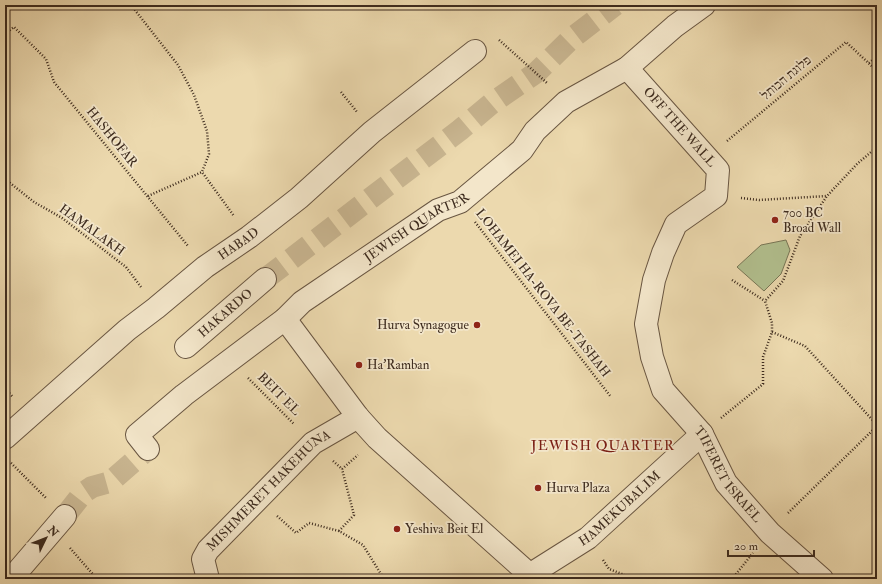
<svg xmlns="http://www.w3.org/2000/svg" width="882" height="584" font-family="'IM FELL Double Pica','Frank Ruhl Libre',serif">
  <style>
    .green { fill: #b2c08f; stroke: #787656 }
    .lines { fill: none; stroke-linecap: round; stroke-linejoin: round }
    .minor-tunnel { stroke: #c9b691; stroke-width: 22; stroke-dasharray: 22 11; stroke-linecap: butt }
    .minor-casing { stroke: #695642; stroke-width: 24 }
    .path { stroke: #3d2b1e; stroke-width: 2.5; stroke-dasharray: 1 2; stroke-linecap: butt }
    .minor { stroke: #f3e6ca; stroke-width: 22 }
    .poi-dot { fill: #8f2418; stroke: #f3e6ca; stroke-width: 1.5 }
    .labels { text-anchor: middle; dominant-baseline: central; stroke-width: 3.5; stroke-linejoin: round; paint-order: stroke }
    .street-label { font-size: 13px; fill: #3d2b1e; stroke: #f3e6ca }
    .poi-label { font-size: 13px; fill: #3d2b1e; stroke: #f3e6ca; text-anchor: start }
    .neighbourhood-label { font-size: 14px; letter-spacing: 1px; fill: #7a1f14; stroke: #f3e6ca }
  </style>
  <rect width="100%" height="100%" fill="#ecd9ae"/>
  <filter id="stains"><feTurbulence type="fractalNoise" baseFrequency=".005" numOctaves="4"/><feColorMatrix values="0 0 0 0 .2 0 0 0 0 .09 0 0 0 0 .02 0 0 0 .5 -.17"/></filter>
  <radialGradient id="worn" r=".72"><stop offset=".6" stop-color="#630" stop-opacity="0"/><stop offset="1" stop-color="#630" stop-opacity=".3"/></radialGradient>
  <path class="green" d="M 786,240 L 790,250 L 781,274 L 764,291 L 737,267 L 761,245 Z"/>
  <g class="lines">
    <path class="minor-tunnel" d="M 265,279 L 460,130 L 492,103 L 537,72 L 572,38 L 615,5
      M 65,516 L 83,493 L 92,487 L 110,482 L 148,449"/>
    <defs>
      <g id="minor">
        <path id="s1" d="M 627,68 L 718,170 L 716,196 L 676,224 L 663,253 L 654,280 L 646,324 L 652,357 L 663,390 L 702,434 L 726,483 L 770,533 L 822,579"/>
        <path d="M 285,319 L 358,417 L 377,438 L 529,574"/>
        <path id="s2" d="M 186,347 L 265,279"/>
        <path id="s3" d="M 5,438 L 127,330 L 156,308 L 205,267 L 249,237 L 299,198 L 372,132 L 475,51"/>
        <path id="s4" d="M 148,449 L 137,435 L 184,395 L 285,319 L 302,302 L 438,210 L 460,202 L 522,150 L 535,131 L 566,102 L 627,68 L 675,26 L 704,5"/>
        <path d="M 11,579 L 65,516"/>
        <path id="s5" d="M 208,579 L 203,559 L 208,550 L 313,443 L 358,417"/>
        <path id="s6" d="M 523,579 L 588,538 L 702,434"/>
      </g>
    </defs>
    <use href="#minor" class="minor-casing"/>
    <path class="path" d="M 131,5 L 178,65 L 194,95 L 207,131 L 209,154 L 202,172 L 234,216
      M 5,34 L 14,27 L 46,59 L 54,82 L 188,246
      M 499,40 L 547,83
      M 869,63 L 877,56
      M 341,92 L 357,112
      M 727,141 L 846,42 L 877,71
      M 5,179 L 34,202 L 62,218 L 126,267 L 141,287
      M 148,196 L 202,172
      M 741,198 L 759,200 L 827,196
      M 475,222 L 611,397
      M 732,280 L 765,301
      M 772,332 L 805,346 L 877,425
      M 248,378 L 294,424
      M 5,389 L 13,397
      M 721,418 L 763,384 L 763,357 L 772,332 L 772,323 L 765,301 L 783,281 L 800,236 L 827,196 L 857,164 L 877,147
      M 333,461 L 342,469
      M 11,463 L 46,498
      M 342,469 L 358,455
      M 788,513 L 877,426
      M 277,516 L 296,533 L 309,523 L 339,531 L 363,545 L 384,579
      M 339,531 L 354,515 L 342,469
      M 70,548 L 97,579
      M 603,560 L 609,569 L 635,579
      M 732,579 L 753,553"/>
    <use href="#minor" class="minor"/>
  </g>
  <g class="poi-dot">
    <circle cx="775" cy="220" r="4"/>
    <circle cx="477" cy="325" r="4"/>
    <circle cx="359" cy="365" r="4"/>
    <circle cx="538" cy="488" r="4"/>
    <circle cx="397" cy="529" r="4"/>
  </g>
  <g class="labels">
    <g class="street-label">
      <text transform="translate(786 78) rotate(-40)">פלוגת הכותל</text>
      <text stroke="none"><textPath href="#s1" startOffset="79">OFF THE WALL</textPath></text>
      <text transform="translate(112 137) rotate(51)">HASHOFAR</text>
      <text stroke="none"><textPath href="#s4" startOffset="367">JEWISH QUARTER</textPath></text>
      <text transform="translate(92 230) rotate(36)">HAMALAKH</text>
      <text stroke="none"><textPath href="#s3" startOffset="304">HABAD</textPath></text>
      <text transform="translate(543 293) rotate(52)">LOHAMEI HA-ROVA BE-TASHAH</text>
      <text stroke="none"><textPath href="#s2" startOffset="52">HAKARDO</textPath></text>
      <text transform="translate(279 394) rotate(45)">BEIT EL</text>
      <text stroke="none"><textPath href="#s1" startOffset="492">TIFERET ISRAEL</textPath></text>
      <text stroke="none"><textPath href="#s5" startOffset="116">MISHMERET HAKEHUNA</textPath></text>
      <text stroke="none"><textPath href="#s6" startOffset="120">HAMEKUBALIM</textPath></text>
    </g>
    <g class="poi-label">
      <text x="783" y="213">700 BC<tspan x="783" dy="15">Broad Wall</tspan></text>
      <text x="469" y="325" text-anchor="end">Hurva Synagogue</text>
      <text x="367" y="365">Ha'Ramban</text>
      <text x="546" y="488">Hurva Plaza</text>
      <text x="405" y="529">Yeshiva Beit El</text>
    </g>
    <g class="neighbourhood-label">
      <text x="603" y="445">JEWISH QUARTER</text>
    </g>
  </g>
  <rect width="882" height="584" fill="none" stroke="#ecd9ae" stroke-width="20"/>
  <rect x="6" y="6" width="870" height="572" fill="none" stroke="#3d2b1e" stroke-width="2"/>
  <rect x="10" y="10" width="862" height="564" fill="none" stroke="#3d2b1e"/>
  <g transform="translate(46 538) rotate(47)" stroke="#f3e6ca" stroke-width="3" paint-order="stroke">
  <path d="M0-3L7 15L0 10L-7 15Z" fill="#3d2b1e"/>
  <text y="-6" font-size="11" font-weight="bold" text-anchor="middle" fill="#3d2b1e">N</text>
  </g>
  <path d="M728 550v6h86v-6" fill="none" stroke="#3d2b1e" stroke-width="2"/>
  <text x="734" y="550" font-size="12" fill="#3d2b1e" stroke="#f3e6ca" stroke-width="3" paint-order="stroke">20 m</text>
  <rect width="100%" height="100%" filter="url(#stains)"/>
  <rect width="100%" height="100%" fill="url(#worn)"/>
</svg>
